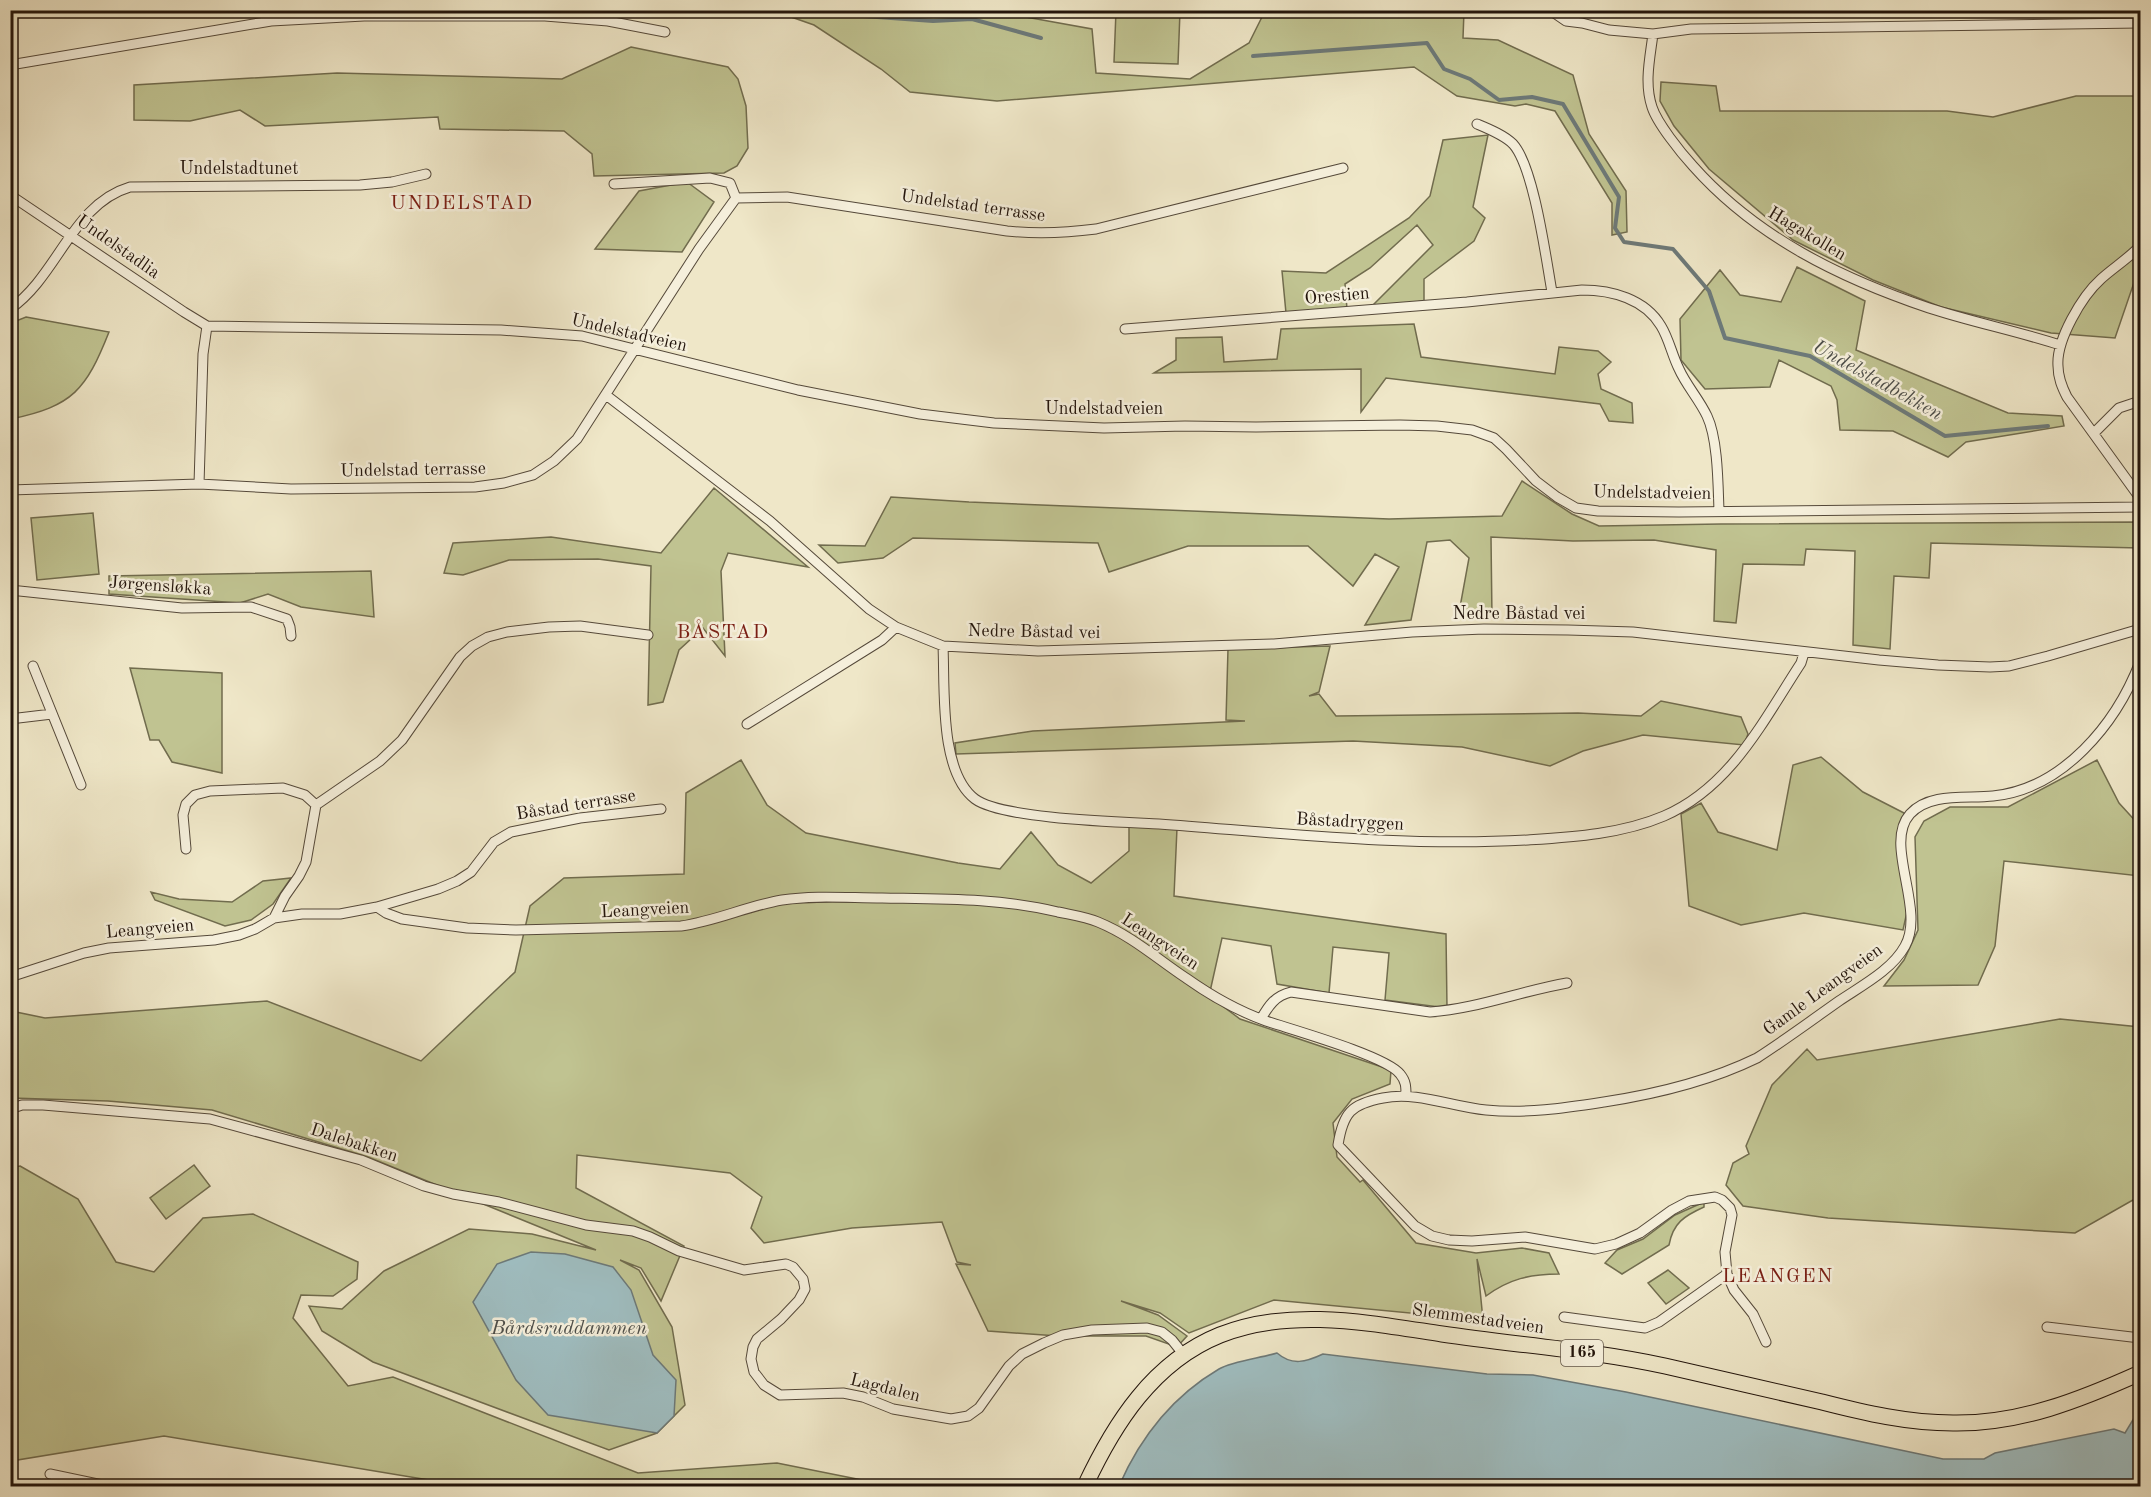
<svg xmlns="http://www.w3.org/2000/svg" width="2151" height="1497" font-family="'Old Standard TT',serif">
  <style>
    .green { fill: #c0c391; stroke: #716c4e; stroke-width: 1.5 }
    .water { fill: #9fbdc0; stroke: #6d7978; stroke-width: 1.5 }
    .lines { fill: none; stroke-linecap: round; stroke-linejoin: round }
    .stream { stroke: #6d7978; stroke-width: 4 }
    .street-casing { stroke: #55493a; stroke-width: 11 }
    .primary-casing { stroke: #22140b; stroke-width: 17 }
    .street { stroke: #f5efdb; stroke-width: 9 }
    .primary { stroke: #efe7c8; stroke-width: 15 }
    .labels { text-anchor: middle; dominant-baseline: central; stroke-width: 5; stroke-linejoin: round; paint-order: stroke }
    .shield { fill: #f5efdb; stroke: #615649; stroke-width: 1.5 }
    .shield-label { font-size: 16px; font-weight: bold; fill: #22140b }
    .street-label { font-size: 18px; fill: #22140b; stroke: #f5efdb }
    .neighbourhood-label { font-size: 20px; letter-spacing: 1.5px; fill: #7a1f14; stroke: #f5efdb }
    .water-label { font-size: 20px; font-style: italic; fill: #4e4f4a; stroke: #f5efdb }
  </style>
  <rect width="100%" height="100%" fill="#efe7c8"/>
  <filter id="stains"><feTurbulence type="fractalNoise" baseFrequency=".00333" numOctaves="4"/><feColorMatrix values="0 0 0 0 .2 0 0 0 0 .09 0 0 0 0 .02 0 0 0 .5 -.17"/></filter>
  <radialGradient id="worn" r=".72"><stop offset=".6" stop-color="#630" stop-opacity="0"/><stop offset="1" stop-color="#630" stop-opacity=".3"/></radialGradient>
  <path class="green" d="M 774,11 L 993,11 L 1092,29 L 1096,73 L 1190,79 L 1249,43 L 1265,11 L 1464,11 L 1463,38 L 1498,40 L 1573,75 L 1589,134 L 1626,191 L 1627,232 L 1612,235 L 1612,203 L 1555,111 L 1526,104 L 1515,106 L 1457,96 L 1414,67 L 997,101 L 910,92 L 881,69 L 814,25 Z
    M 1116,11 L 1180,11 L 1178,64 L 1114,62 Z
    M 631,47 L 728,67 L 738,79 L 746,106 L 748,148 L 737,166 L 724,173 L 594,176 L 592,154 L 564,131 L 440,129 L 438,117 L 265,126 L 240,110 L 190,121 L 134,120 L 134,85 L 337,73 L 562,79 Z
    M 1661,82 L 1716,86 L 1720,111 L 1947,111 L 1993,117 L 2076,96 L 2140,96 L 2140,265 L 2115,338 L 2051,333 L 1941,307 L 1873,280 L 1793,240 L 1709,169 L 1674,126 L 1660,101 Z
    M 1488,135 L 1473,207 L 1485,218 L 1474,241 L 1424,279 L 1424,301 L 1371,307 L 1433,245 L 1417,225 L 1370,268 L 1345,284 L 1347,309 L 1286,313 L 1282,271 L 1326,273 L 1409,218 L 1430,196 L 1443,140 Z
    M 687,182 L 714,202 L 682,252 L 595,249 L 639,191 Z
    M 1797,267 L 1865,301 L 1856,350 L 2008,413 L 2062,416 L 2064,426 L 1966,442 L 1948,457 L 1893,431 L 1840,430 L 1837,400 L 1831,386 L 1779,360 L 1770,387 L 1705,389 L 1681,360 L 1680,319 L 1720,270 L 1740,295 L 1781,302 Z
    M 26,317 L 109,332 C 86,390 73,406 11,419 L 11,323 Z
    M 1414,324 L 1421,357 L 1555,374 L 1559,347 L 1598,351 L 1611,362 L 1598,374 L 1601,389 L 1632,403 L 1633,423 L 1609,421 L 1600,404 L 1386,378 L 1361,412 L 1361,369 L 1154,373 L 1176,360 L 1176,338 L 1222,337 L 1224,362 L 1277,359 L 1281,329 Z
    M 1522,481 L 1572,514 L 1599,526 L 1721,524 L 2137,522 L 2140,530 L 2140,548 L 1931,543 L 1929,578 L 1894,576 L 1890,649 L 1853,645 L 1855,551 L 1806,549 L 1804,565 L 1743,564 L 1736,623 L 1714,621 L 1716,550 L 1654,540 L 1573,541 L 1491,537 L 1492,618 L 1458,618 L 1469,558 L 1450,540 L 1427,542 L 1411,620 L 1365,625 L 1399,567 L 1375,554 L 1353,586 L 1308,546 L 1188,546 L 1109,572 L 1098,543 L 913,538 L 883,558 L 838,563 L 819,545 L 865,546 L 891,497 L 969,502 L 1389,519 L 1502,516 Z
    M 714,488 L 808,567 L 728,553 L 721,571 L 725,656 L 703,628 L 679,650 L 663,702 L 648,705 L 651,566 L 598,559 L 509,560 L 463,575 L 444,573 L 453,543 L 551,537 L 661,553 Z
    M 93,513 L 99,574 L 37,580 L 31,518 Z
    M 371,571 L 374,617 L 301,607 L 268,594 L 240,603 L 109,594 L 109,576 Z
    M 1330,646 L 1319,692 L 1309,696 L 1319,694 L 1336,716 L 1578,713 L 1641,716 L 1661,701 L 1741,717 L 1748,734 L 1744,745 L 1643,735 L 1583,751 L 1550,766 L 1462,747 L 1353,741 L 956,754 L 955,743 L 1033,731 L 1245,721 L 1226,720 L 1228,649 Z
    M 130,668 L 222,673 L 222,773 L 172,762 L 159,740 L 150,740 Z
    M 1821,757 L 1863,792 L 1904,813 L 1900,838 L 1908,907 L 1903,930 L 1804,913 L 1741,925 L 1689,906 L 1681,814 L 1701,803 L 1718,832 L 1777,850 L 1793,765 Z
    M 741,760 L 767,805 L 806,833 L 958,863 L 1000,869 L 1031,832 L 1058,865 L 1091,883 L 1129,851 L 1129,826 L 1177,828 L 1174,896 L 1446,934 L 1447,1008 L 1385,1000 L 1389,953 L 1333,947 L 1329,993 L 1277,984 L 1271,946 L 1222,938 L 1209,996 L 1240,1019 L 1391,1070 L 1390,1084 L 1352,1099 L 1333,1123 L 1337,1157 L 1360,1182 L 1363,1180 L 1416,1243 L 1476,1253 L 1522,1248 L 1549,1253 L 1559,1274 C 1530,1274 1509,1279 1486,1296 L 1477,1259 L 1483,1320 L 1274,1300 L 1189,1333 L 1160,1313 L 1121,1301 L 1158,1315 L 1187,1336 L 1177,1347 L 1146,1336 L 1058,1336 L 988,1331 L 956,1264 L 971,1265 L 957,1262 L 942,1222 L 852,1228 L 764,1243 L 751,1228 L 762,1197 L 730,1173 L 577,1155 L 576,1188 L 684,1246 L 661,1301 L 641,1268 L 620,1260 L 639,1270 L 672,1327 L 685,1405 L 657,1433 L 609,1450 L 373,1362 L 322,1331 L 309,1306 L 342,1309 L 384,1271 L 469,1229 L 532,1234 L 596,1250 L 368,1157 L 212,1110 L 108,1101 L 11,1098 L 11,1011 L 45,1018 L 267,1001 L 421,1061 L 515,972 L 530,906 L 564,878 L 684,874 L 686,793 Z
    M 2097,760 L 2119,803 L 2140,826 L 2140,876 L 2004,861 L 1995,946 L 1978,985 L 1884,986 L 1904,960 L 1918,930 L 1915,837 L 1924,821 L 1950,807 L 2008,807 Z
    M 291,878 L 273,904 L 251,920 L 225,926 L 155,900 L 151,892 L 179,899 L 232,902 L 263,881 Z
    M 2060,1019 L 2140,1027 L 2140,1196 L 2075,1233 L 1828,1218 L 1743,1206 L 1726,1185 L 1733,1163 L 1749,1154 L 1746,1146 L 1772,1085 L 1807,1049 L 1817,1060 Z
    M 194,1165 L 210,1186 L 166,1219 L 150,1198 Z
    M 20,1166 L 78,1199 L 116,1262 L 154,1272 L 203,1218 L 253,1214 L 358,1262 L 357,1279 L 333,1296 L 301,1295 L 293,1318 L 348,1386 L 393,1377 L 638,1473 L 777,1463 L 892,1486 L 465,1486 L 164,1436 L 11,1461 L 10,1168 Z
    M 1704,1202 L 1704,1207 C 1684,1216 1673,1223 1669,1245 L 1622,1274 L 1605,1263 L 1617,1250 L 1643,1239 L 1675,1215 Z
    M 1668,1270 L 1689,1288 L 1666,1304 L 1648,1283 Z"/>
  <path class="water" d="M 531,1252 L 565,1254 L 613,1267 L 631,1290 L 653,1355 L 676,1380 L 674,1416 L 657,1433 L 548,1415 L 516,1380 L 473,1302 L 497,1264 Z
    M 1277,1353 C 1292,1366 1306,1362 1323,1354 L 1487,1374 L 1533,1375 L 1626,1392 L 1943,1459 L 1984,1459 L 1995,1453 L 2114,1429 L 2125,1433 L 2134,1418 L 2140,1414 L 2140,1486 L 1119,1486 C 1140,1438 1173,1396 1219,1369 C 1233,1361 1261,1358 1277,1353 Z"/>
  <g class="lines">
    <path class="stream" d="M 826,10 L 849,15 L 933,21 L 972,19 L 1041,38
      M 1253,56 L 1427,43 L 1444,69 L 1470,79 L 1499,100 L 1532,97 L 1563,104 L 1619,197 L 1615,228 L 1624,242 L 1673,249 L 1709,291 L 1725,338 L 1810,356 L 1945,436 L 2048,426"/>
    <defs>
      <path id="street" d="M 1550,10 L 1566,21 L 1582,23 L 1609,30 L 1653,34 L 1691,29 L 1776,28 L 2140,23
        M 1653,34 C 1650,58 1644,83 1652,107 C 1657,123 1681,153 1693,166 C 1756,237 1840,278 1929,308 C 1972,322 2017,331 2060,345
        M 10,65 L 271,21 L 364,16 L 545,16 L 608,21 L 665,32
        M 1477,124 C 1489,129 1504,135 1513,144 C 1534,167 1546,259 1552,292
        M 614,184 L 710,178 L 730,183 L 736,198
        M 10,195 L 184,312 L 207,326
        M 736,198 L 787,197 L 1007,231 C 1037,234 1065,233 1096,229 L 1343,168
        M 2140,246 C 2129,258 2113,268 2101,279 C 2082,296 2056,340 2058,366 C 2058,378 2062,387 2067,397 L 2140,498
        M 10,309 C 58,276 72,204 130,187 L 360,185 L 392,182 L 426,174
        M 1125,329 L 1467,302 L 1582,290 C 1612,290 1645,299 1661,326 C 1669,339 1672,355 1679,369 C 1686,385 1699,399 1707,416 C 1718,439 1718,485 1719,511
        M 606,395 L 770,521 L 869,609 L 896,627 L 943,646 L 1038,651 L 1274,644 L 1412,632 L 1484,629 L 1568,630 L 1633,632 L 1879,660 L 1938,665 L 1990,667 L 2009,666 L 2048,656 L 2140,629
        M 2094,433 L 2119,408 L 2140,401
        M 199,484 L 203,354 L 207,326 L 501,330 L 582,336 L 798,390 L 920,414 L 994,423 L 1104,428 L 1185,426 L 1256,427 L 1400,425 L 1437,426 L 1472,430 L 1494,438 L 1506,449 L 1536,481 L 1557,497 L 1576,508 L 1598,511 L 1679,512 L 2140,507
        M 10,490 L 199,484 L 291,489 L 475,487 L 504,483 L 533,475 L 554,461 L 577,439 L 699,249 L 736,198
        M 10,590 L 182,608 L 251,607 L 287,619 L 290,627 L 291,636
        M 943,646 C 945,688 939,772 975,799 C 1002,819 1121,822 1159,824 C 1282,833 1405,847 1528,840 C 1573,837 1622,834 1664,816 C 1731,787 1763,721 1801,663 L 1804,653
        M 33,666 L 81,785
        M 10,719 L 52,714
        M 747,724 L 882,640 L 896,627
        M 186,849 L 183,815 L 186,804 L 195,795 L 210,791 L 283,788 L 305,795 L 316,805
        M 377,907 L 386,913 L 402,919 L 467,928 L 516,930 L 681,926 C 716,921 747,906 782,900 C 815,895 849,898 882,898 C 942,899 1000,898 1058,912 C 1072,915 1086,917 1098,922 C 1132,936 1156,958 1186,978 C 1210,995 1238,1011 1266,1021 C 1293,1030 1386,1056 1400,1074 C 1406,1081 1406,1087 1406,1095
        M 274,918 L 285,896 L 299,876 L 306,862 L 316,805 L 380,761 L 402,740 L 460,657 L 472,646 L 488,637 L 507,632 L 549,627 L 580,626 L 648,635
        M 10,977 L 84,953 L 109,948 L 214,940 L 239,935 L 255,929 L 274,918 L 302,914 L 340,914 L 377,907 L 438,889 L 457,881 L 471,872 L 494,842 L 511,832 L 580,818 L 661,809
        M 1261,1019 C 1269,1005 1275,996 1291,992 L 1430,1012 C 1476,1009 1521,991 1567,983
        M 10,1109 L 22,1105 L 43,1105 L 210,1119 L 361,1160 L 424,1186 L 453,1194 L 499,1202 L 586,1225 L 633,1231 L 650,1237 L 679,1251 L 744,1270 L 786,1264 L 793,1267 L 803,1279 L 805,1289 L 799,1300 L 781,1319 L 757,1339 L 753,1347 L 751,1359 L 754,1372 L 764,1385 L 780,1395 L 843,1393 L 863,1397 L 893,1409 L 951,1419 L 968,1416 L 979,1408 L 1009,1366 L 1022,1354 L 1044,1343 L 1063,1335 L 1092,1330 L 1147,1328 L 1162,1332 L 1172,1340 L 1184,1355
        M 1564,1317 L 1645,1328 L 1659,1322 L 1727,1274
        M 2047,1327 L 2140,1338
        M 1766,1342 L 1753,1314 L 1734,1290 L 1727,1274 L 1725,1252 L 1732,1215 L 1730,1208 L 1722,1200 L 1715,1197 L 1689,1201 L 1672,1210 L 1640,1233 L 1616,1244 L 1595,1249 L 1525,1237 L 1472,1241 L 1449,1240 L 1432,1236 L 1415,1226 L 1338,1145 C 1343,1113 1351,1104 1383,1098 C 1417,1091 1452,1107 1486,1110 C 1527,1114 1565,1108 1604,1102 C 1656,1094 1710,1081 1757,1058 C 1785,1040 1812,1020 1839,1001 C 1861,986 1892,970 1905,946 C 1926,909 1883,844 1910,814 C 1930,792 1967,799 1993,796 C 2063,789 2116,724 2140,662
        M 50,1474 L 107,1486"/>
      <path id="primary" d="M 1085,1486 C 1114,1424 1153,1362 1220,1335 C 1291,1307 1369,1323 1442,1334 C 1516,1345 1591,1350 1665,1366 C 1717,1378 1770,1390 1822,1402 C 1865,1413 1908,1423 1953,1423 C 2020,1424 2080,1400 2140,1373"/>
    </defs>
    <use href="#street" class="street-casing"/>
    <use href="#primary" class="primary-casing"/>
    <use href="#street" class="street"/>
    <use href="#primary" class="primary"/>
  </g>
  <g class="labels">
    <rect class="shield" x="1561" y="1340" width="42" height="26" rx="4.5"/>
    <g class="shield-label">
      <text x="1582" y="1353">165</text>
    </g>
    <g class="street-label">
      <text x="239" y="169">Undelstadtunet</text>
      <text transform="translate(973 206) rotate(8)">Undelstad terrasse</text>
      <text transform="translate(1807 234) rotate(31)">Hagakollen</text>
      <text transform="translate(118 247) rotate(35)">Undelstadlia</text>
      <text transform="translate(1337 296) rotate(-5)">Orestien</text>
      <text transform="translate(629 333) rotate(13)">Undelstadveien</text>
      <text x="1104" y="409">Undelstadveien</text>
      <text transform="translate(413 470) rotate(-1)">Undelstad terrasse</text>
      <text transform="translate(1652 493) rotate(1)">Undelstadveien</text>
      <text transform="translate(160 586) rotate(4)">Jørgensløkka</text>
      <text x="1519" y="614">Nedre Båstad vei</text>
      <text transform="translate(1034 632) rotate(1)">Nedre Båstad vei</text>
      <text transform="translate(576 805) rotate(-9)">Båstad terrasse</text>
      <text transform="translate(1350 822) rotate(3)">Båstadryggen</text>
      <text transform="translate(645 910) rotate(-3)">Leangveien</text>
      <text transform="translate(150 929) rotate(-5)">Leangveien</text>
      <text transform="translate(1160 942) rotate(33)">Leangveien</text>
      <text transform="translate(1823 990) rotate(-36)">Gamle Leangveien</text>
      <text transform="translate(354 1143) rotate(18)">Dalebakken</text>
      <text transform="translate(1478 1319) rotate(8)">Slemmestadveien</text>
      <text transform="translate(885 1388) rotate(14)">Lagdalen</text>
    </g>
    <g class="neighbourhood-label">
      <text x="462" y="204">UNDELSTAD</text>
      <text x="723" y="633">BÅSTAD</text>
      <text x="1778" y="1277">LEANGEN</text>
    </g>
    <g class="water-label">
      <text transform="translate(1877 381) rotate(29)">Undelstadbekken</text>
      <text x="569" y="1329">Bårdsruddammen</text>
    </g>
  </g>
  <rect width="2151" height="1497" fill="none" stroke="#efe7c8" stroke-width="36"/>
  <rect x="12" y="12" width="2127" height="1473" fill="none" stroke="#22140b" stroke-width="3"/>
  <rect x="18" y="18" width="2115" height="1461" fill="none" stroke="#22140b" stroke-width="1.5"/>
  <rect width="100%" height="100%" filter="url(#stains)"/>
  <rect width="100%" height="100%" fill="url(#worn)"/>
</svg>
